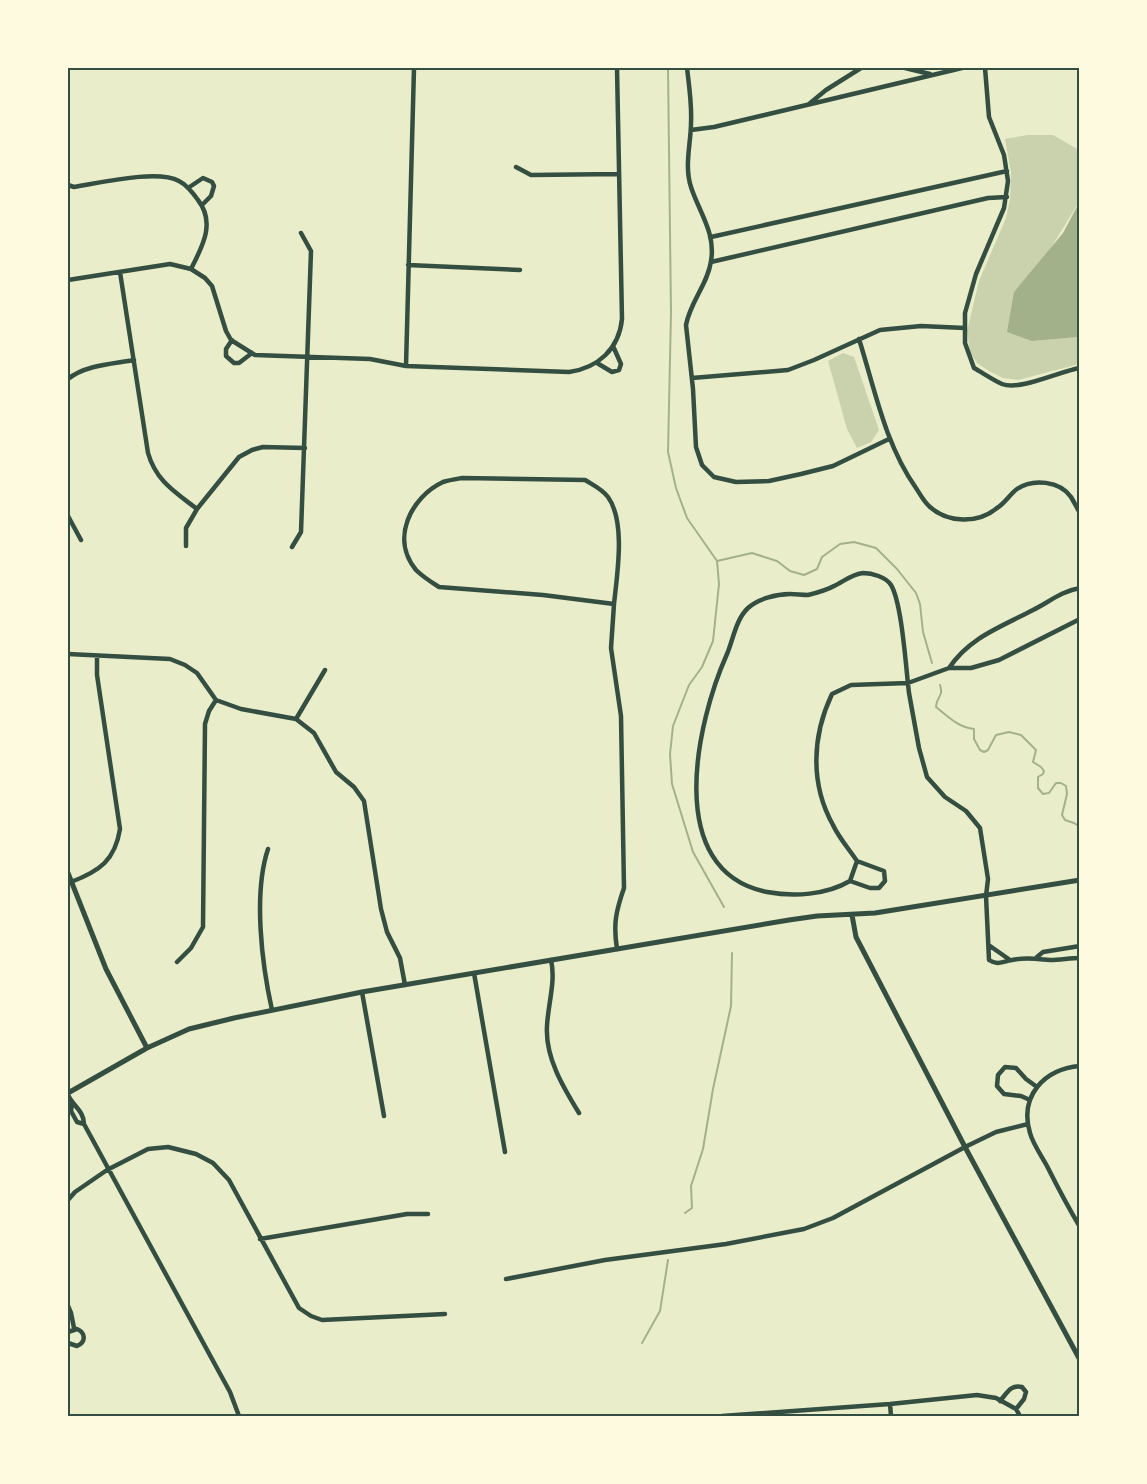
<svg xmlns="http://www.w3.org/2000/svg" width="1147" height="1484" font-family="Rubik,sans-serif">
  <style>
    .green { fill: #cad2ad }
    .water { fill: #a3b18a }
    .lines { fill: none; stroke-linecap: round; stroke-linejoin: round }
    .stream { stroke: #a3b18a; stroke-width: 2 }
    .minor { stroke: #344e41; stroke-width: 4.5 }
    .tertiary { stroke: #344e41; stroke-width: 5 }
    .neatline { fill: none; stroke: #344e41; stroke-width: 2 }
  </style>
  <rect width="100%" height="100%" fill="#e9edc9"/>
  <path class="green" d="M 1028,135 L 1053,135 L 1079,150 L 1079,202 L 1044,259 L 1014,292 L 1032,341 L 1079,337 L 1079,364 L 1018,380 L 1003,378 L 989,371 L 977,363 L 970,352 L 967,331 L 974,302 L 979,281 L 1006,218 L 1010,199 L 1011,172 L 1005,139 Z
    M 843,353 L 854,357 L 879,430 L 871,442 L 857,448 L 847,429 L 828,361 Z"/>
  <path class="water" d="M 1079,203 L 1079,337 L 1032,341 L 1007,332 L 1014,292 L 1063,233 Z"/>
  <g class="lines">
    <path class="stream" d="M 668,68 L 671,313 L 668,452 L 676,488 L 687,518 L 717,561 L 719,584 L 713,641 L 702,667 L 689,685 L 673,726 L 670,754 L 672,784 L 693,852 L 724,907
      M 717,561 L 752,553 L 777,561 L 790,571 L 804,575 L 817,569 L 822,557 L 840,544 L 854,542 L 876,548 L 897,569 L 916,593 L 920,604 L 923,632 L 932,663
      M 940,685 C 944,697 936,697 936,707 C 947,716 959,728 974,729 L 974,739 L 980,750 L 984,752 L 988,750 L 996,735 L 1009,732 L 1021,735 L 1036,750 L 1033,762 L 1041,767 L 1044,771 L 1043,774 L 1038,777 L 1038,788 L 1043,794 L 1049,793 L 1056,783 L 1061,783 L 1066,786 L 1067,794 L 1062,815 L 1065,820 L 1074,823 L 1080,827
      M 685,1213 L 692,1208 L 691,1186 L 703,1149 L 713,1089 L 731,1006 L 732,953
      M 642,1343 L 660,1311 L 668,1260"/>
    <path class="minor" d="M 687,68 C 689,85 692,104 691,123 C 691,143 684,166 691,187 C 699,212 716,233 711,261 C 708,284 690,302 686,325 L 693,389 L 696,447 L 702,465 L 714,477 L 736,482 L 769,481 L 801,474 L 833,466 L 889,439
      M 905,68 L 930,74
      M 985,68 L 989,117 L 1004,155 L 1008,181 L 1004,208 L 976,274 L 965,313 L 965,343 L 974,368 C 983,373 993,380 1002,384 C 1020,391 1060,371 1080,368
      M 809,104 L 826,90 L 861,68
      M 691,130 L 714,127 L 962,68
      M 516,167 L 531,175 L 619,174
      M 68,185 L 74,187 C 100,183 157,169 179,181 C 187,185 193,193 198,200 C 216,223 202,247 191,269
      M 188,188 L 203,178 L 212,182 L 214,186 L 211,196 L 202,205
      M 711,237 L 1007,171
      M 711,262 L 988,198 L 1007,197
      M 408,265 L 520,270
      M 120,272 L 148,453 C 156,481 175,492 197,509
      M 68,280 L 170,264 L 191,269 L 205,278 L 212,286 L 226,331 L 231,340 L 255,355 L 370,359 L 406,366 L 569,372 C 598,368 619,349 622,319 L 617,68
      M 859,339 C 875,390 885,444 916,488 C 920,494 924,502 930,507 C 948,523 978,524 997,508 C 1005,503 1010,494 1017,489 C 1033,478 1060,481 1071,497 C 1074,502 1077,508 1080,513
      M 232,340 L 226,349 L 226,356 L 234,363 L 239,363 L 252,353
      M 597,363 L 612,372 L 619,370 L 621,364 L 613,346
      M 406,366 L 414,68
      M 692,378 L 788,370 L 814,360 L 880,330 L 921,326 L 965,328
      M 68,379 C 85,365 112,364 134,360
      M 462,478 L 585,480 C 593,485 602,489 608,497 C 626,522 617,575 614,604 L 543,595 L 439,587 C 431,582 423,577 416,570 C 390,539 411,497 443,482 C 449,480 456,479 462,478 Z
      M 68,516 L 81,540
      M 186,546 L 186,528 L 197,509 L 239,457 L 252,450 L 263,447 L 305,448
      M 292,547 L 301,532 L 311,251 L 301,233
      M 614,604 L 611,648 L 621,716 L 624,888 C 616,911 613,924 617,949
      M 1080,619 L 999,660 L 971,668 L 949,668 L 908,683 L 851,685 L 832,694 C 812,736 810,784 833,825 C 839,838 849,849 857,861 L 850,881 C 826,895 794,897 767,892 C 662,871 697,721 727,654 C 733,640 736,619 748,608 C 758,599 776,594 790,594 C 796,594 802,595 808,595 C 816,593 827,590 834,586 C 843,582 852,574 863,573 C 872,573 886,577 891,585 C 902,603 906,669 909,693 L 919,748 L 927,777 L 945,797 L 966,811 L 980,828 L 988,879 L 986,896 L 989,960 C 998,966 1003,961 1012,960 C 1025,957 1037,959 1050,960 C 1060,960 1070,958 1080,958
      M 68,654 L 170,659 L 185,665 L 197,673 L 216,700 L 241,709 L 296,719 L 314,733 L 336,772 L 354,787 L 364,801 L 381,909 L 387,932 L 400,958 L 405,985
      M 949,668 C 970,637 1001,627 1033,610 C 1049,602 1062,591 1080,588
      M 296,719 L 325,670
      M 268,849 C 253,894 262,965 272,1010
      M 850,881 L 870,888 L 879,888 L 885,881 L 884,871 L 857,861
      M 71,882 C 100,871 115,860 120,829 L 97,675 L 97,656
      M 990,946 L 1010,960
      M 1037,957 L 1043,952 L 1080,946
      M 551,960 C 556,981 548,1004 547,1026 C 545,1057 563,1087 579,1113
      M 177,962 L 191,948 L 203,927 L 205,724 L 209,711 L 216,700
      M 474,973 L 505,1152
      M 362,992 L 384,1116
      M 1080,1066 C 1044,1069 1019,1096 1030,1133 C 1033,1144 1041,1155 1047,1166 C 1057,1186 1068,1207 1080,1227
      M 68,1095 C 73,1106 84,1111 84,1124 L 230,1392 L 239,1416
      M 1030,1100 L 1021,1096 L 1004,1094 L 997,1086 L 998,1075 L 1005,1067 L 1016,1068 L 1026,1079 L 1037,1087
      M 72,1104 L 71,1111 L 77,1122 L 84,1124
      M 68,1200 L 75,1192 L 107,1170 L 148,1149 L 168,1147 L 196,1154 L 213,1163 L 229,1180 L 299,1308 L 311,1316 L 322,1320 L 445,1314
      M 260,1239 L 407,1214 L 428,1214
      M 506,1279 L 605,1260 L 726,1244 L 804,1229 L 833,1218 L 965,1147 L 996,1132 L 1028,1124
      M 68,1306 L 71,1313 L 74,1328
      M 68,1332 L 77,1329 C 86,1333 86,1342 77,1346 L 68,1343
      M 1000,1401 C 1007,1393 1011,1384 1022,1387 L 1026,1392 L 1024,1399 L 1016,1409
      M 890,1404 L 891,1416
      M 722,1416 L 890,1404 L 977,1395 L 996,1398 L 1016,1409 L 1020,1416"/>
    <path class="tertiary" d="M 68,873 L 106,969 L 147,1048
      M 852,915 L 856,937 L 965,1147 L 1080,1360
      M 68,1093 L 147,1048 L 189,1029 L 234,1018 L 362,992 L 789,920 L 817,916 L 875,913 L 1080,880"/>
  </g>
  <rect width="1147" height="1484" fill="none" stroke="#fefae0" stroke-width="138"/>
  <rect x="69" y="69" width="1009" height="1346" class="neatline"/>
</svg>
